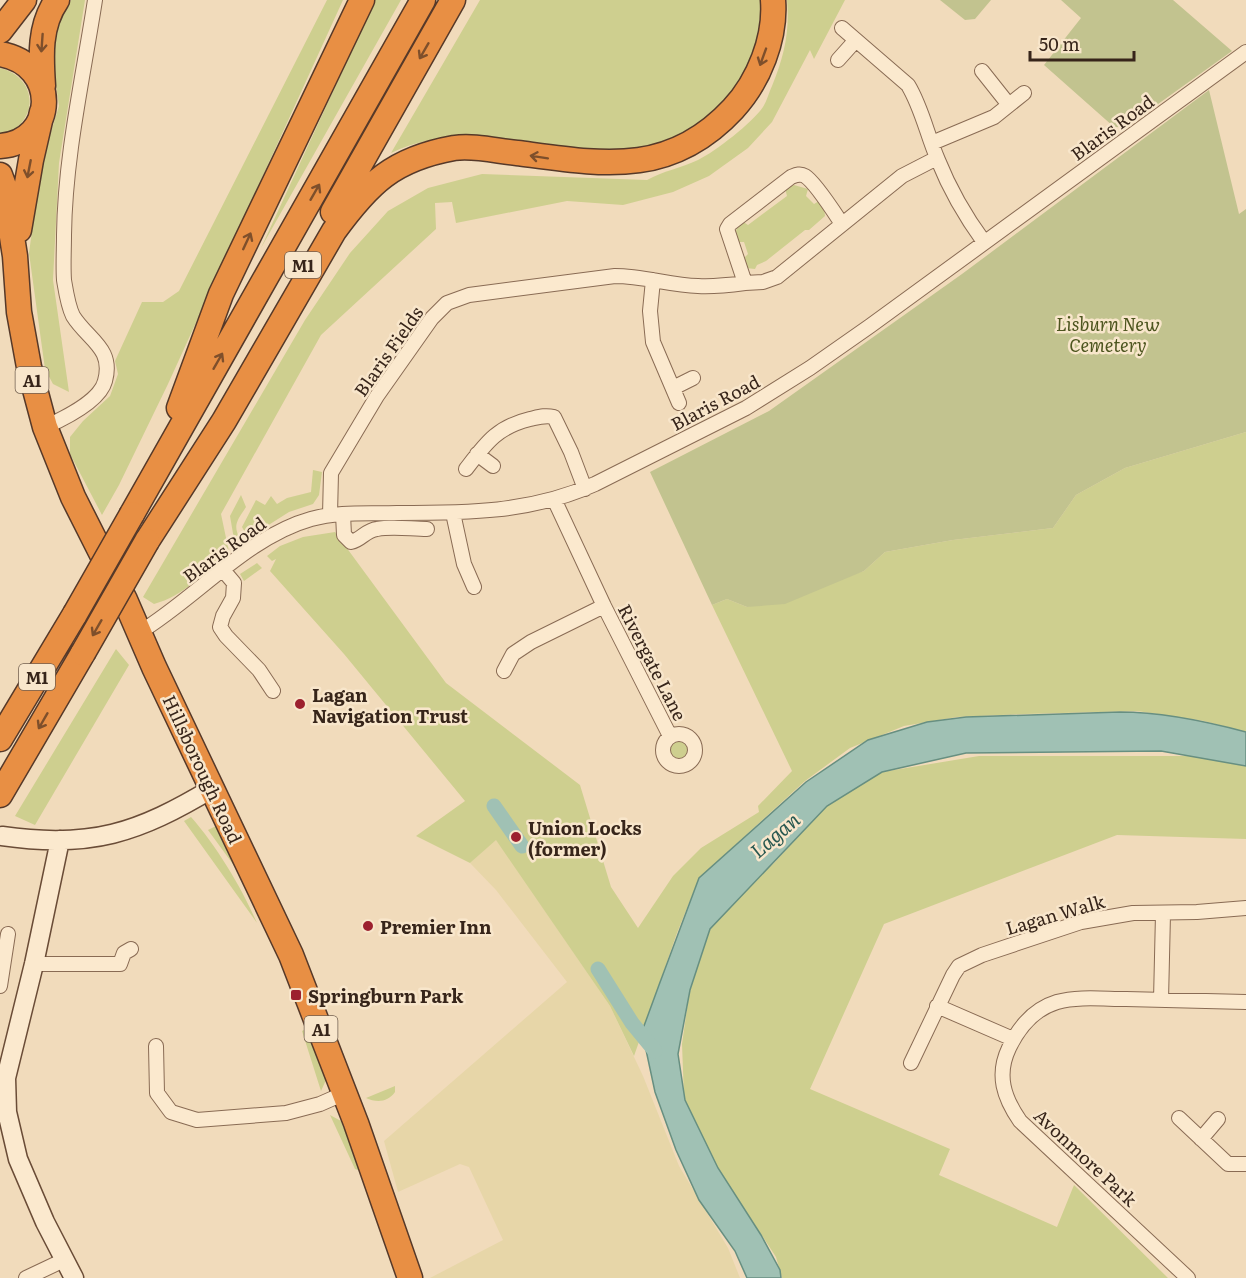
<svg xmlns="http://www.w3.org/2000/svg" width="1246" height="1278" font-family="Literata,serif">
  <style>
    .farmland { fill: #e7d6a8 }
    .green { fill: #cecf8f }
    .cemetery { fill: #c2c38f }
    .water { fill: #a0c1b4; stroke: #678f81; stroke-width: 1.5 }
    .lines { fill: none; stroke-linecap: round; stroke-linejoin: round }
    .canal { stroke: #a0c1b4; stroke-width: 15 }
    .street-casing { stroke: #896b54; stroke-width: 16 }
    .secondary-casing { stroke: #6a4c37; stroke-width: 21 }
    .highway-casing { stroke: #563929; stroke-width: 27 }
    .street { stroke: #fbe9ce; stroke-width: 14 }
    .secondary { stroke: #fbe9ce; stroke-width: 18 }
    .highway { stroke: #e88f44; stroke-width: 24 }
    .highway-bridge-casing { stroke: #563929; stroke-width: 27; stroke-linecap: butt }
    .highway-bridge { stroke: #e88f44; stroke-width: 24 }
    .oneway { stroke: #7e4f2b }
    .poi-dot { fill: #9c202e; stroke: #f8e6cb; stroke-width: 2 }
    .labels { text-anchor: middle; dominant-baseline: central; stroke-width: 5; stroke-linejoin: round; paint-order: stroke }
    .shield { fill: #f8e6cb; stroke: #715f4f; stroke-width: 1.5 }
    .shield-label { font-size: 16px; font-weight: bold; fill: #37251a }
    .street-label { font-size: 18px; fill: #37251a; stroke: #f8e6cb }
    .park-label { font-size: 18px; font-style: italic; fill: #4d551f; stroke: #f8e6cb }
    .poi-label { font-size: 18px; font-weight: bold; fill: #37251a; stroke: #f8e6cb; text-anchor: start }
    .water-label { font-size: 20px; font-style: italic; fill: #285850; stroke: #f8e6cb }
  </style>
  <rect width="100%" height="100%" fill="#f1dbbb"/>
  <path class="farmland" d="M 496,839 L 610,1006 L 643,1076 L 679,1166 L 728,1248 L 740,1278 L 430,1278 L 503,1240 L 469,1167 L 460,1164 L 398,1192 L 384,1141 L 567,982 L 496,890 L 470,863 Z"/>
  <path class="green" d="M 71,0 L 85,0 L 59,163 L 53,280 L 69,392 L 53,384 L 45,369 L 29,253 L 41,164 L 59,106 L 52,57 L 54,30 Z
    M 327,0 L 343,0 L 168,384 L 119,485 L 102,515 L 70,454 L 70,437 L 83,421 L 110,396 L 118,374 L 115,361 L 142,302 L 163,302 L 179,291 Z
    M 375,0 L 401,0 L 261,248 Z
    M 480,0 L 761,0 C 760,41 749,83 717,111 C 698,128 673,146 646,149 C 560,161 474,113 391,153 Z
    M 787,0 L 845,0 L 814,59 L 810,50 L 772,122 L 748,148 L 709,176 L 673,192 L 623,205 L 567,201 L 456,223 L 452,202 L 435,203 L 436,229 L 321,335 L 221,514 L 229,552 L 226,556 C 203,574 183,596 154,604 L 143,597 L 305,320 L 350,253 L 388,211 L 428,188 L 482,174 L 647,180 C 663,171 681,168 698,160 C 716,151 752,123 763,107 C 767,101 769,92 772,86 C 784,57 790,31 787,0 Z
    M 0,68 C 40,78 39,125 0,136 Z
    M 794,185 L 808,189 L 806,196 L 814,204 L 819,201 L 824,207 L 825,216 L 809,230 L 805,230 L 766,261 L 757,265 L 755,269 L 746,268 L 742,260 L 748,254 L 744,242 L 737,242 C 734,233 736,227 742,221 L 748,225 L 787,196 L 785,188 Z
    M 1246,432 L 1246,732 L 1204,721 L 1137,711 L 1025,714 L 957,717 L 904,726 L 850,748 L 805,781 L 699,878 L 677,933 L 634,1056 L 610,1006 L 496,840 L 470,863 L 416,836 L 465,801 L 344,654 L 270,571 L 276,559 L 272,561 L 267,556 L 280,546 L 303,537 L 335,532 L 446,683 L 580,785 L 611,887 L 638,928 L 673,876 L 701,848 L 759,812 L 758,806 L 792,771 L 712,605 L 727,599 L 747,607 L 864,571 L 885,552 L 953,540 L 1053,528 L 1076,495 L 1125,468 Z
    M 313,470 L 322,472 L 319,495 L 313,504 L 289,512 L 248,538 L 242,527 L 256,500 L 265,505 L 271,496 L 277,504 L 287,498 L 311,492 Z
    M 241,495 L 246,507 C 237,521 232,525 241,541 L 235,545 L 230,516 Z
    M 257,563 L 262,568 L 244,581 L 240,574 Z
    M 116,649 L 129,665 L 35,825 L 15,816 Z
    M668 750a11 11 0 1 1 22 0a11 11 0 1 1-22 0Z
    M 979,756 L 1192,756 L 1246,765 L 1246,839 L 1117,835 L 884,924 L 810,1089 L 950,1149 L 939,1175 L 1057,1227 L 1074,1185 L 1168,1278 L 782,1278 L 776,1257 L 712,1159 L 684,1097 L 682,1044 L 689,995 L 709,924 L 775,862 L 832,800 L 882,772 Z
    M 191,817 C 216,845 242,888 257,923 L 184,821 Z
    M 216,826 L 235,867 L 208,830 Z
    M 304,1030 L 308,1031 L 324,1073 L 326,1080 L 321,1091 L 302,1031 Z
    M 395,1086 L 395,1092 C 388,1102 377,1103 366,1098 Z
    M 330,1115 L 341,1121 L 361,1171 L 355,1169 Z"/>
  <path class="cemetery" d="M 940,0 L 991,0 L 975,19 L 965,20 Z
    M 1061,0 L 1173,0 L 1232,51 L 1126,127 L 1114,127 L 1044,65 L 1081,18 Z
    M 1209,90 L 1239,214 L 1246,209 L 1246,432 L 1125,468 L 1076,495 L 1053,528 L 953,540 L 885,552 L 864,571 L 785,604 L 747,607 L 727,599 L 712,605 L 650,472 L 769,411 L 962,274 Z"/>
  <path class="water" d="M 1120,712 C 1163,712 1205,721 1246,732 L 1246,766 L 1161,751 L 966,753 L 882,772 L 827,806 L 710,929 L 690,990 L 678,1054 L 685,1100 L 718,1168 L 761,1235 L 780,1270 L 781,1278 L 747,1278 L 735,1251 L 699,1200 L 676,1150 L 655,1092 L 643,1036 L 644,1026 L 659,985 L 699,878 L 806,782 L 868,740 L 927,722 L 966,717 Z"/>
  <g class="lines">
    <path class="canal" d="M 494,806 L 522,846
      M 598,969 L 632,1023 L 655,1051"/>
    <defs>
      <path id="street" d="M 842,28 L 908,85 C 922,108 927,135 938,160 C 950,190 965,216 984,242
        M 838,60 L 855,41
        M 982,71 L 1009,105
        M 932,143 L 994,117 L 1024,93
        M 842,224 C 834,212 815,182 805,176 C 800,173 796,175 791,177 L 730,224 L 727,229 L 745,283 L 763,282 L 777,277 L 902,176 L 937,158
        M 653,280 L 650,311 L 653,342 L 679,403
        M 673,388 L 693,378
        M 45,427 C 63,419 100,401 105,381 C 114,348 88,340 73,316 C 68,306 66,292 64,280 C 63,266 64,250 64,235 C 65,156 83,78 95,0
        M 477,454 L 493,466
        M 466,469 C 486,443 497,427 530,419 C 539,417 545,415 554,417 L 571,452 L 585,489
        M 554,499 L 604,606 L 670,736
        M 453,513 L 464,564 L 474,587
        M 343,514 L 344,535 L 351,542 C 361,540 366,530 377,529 C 393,526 411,529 427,529
        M 330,515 L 331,473 L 377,396 L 432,318 L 447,303 L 469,295 L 615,276 C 643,276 670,285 698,286 C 714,287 730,285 745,283
        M 223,570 L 234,583 L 233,598 L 223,616 L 220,627 L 226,636 L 259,670 L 273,691
        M 140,632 C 196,598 247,537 311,519 C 339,511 369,514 397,513 C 466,513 531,513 595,484 L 746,408 L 810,368 L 870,326 L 1246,52
        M 504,671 L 513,654 L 531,642 L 604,606
        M663 750a16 16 0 1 1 32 0a16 16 0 1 1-32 0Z
        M 34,964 L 120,964 L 124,953 L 131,949
        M 0,986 L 8,934
        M 1161,1000 L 1163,914
        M 937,1006 L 1013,1039
        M 156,1046 L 157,1093 L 171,1112 L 197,1120 L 286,1113 L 320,1104 L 345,1093
        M 911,1063 L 953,975 L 959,966 L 982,955 L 1081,922 L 1133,913 L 1197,912 L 1246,908
        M 1179,1118 L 1228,1164 L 1246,1164
        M 1201,1139 L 1218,1119
        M 26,1278 L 64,1260
        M 1188,1278 L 1020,1121 C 1004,1098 996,1075 1009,1048 C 1019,1027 1034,1009 1057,1002 C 1078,996 1104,999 1126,999 C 1166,1000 1206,1001 1246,1002"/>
      <path id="secondary" d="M 2,836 C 91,849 138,833 213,788
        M 60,840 L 34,964 L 6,1078 L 7,1112 L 18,1159 L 45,1222 L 74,1278"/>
      <path id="highway" d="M 0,31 L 24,0
        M 0,54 C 60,64 57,142 0,146
        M 43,86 C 41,56 39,26 57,0
        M 0,175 L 4,186 L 15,256 L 19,312 L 29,367 L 45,427 L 73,497 L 125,600 L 154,667 L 291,955 L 356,1123 L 410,1278
        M 333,212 L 453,0
        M 19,230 L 31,160 L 42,112
        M 179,408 L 221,294 L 362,0
        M 132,514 L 423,0
        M 147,541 L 224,421 L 334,231 C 369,183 393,159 454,148 C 474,145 497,151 517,153 C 601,164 669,178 733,109 C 759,81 776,38 773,0
        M 0,739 L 75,614
        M 0,795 L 83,653"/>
    </defs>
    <use href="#street" class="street-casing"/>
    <use href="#secondary" class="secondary-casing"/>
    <use href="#highway" class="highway-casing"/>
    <use href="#street" class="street"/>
    <use href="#secondary" class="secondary"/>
    <use href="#highway" class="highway"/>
    <defs>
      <path id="highway-bridge" d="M 75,614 L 132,514
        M 83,653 L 147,541"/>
    </defs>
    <use href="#highway-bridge" class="highway-bridge-casing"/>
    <use href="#highway-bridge" class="highway-bridge"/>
  </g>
  <defs><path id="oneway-shaft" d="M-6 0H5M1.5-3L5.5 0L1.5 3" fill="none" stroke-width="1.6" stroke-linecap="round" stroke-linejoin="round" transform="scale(1.5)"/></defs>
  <g class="oneway">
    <use href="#oneway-shaft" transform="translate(42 43) rotate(94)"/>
    <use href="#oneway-shaft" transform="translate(424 51) rotate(120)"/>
    <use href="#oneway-shaft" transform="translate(763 57) rotate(110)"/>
    <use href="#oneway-shaft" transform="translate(539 157) rotate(-171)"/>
    <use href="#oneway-shaft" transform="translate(29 169) rotate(101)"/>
    <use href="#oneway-shaft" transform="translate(315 192) rotate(-60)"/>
    <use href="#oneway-shaft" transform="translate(247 241) rotate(-65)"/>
    <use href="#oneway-shaft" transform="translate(218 361) rotate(-60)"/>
    <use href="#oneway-shaft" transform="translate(97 628) rotate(120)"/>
    <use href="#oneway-shaft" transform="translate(43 721) rotate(120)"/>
  </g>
  <g class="poi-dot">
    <circle cx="300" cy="704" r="6"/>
    <circle cx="516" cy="837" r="6"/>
    <circle cx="368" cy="926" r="6"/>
    <rect x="290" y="989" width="12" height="12" rx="3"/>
  </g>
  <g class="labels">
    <g class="shield">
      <rect x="285" y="252" width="36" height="26" rx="4.5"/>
      <rect x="15.5" y="367" width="33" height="26" rx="4.5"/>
      <rect x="19" y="664" width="36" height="26" rx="4.5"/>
      <rect x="304.5" y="1016" width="33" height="26" rx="4.5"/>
    </g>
    <g class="shield-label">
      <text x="303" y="265">M1</text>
      <text x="32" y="380">A1</text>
      <text x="37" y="677">M1</text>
      <text x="321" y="1029">A1</text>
    </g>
    <g class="street-label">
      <text transform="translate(1112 127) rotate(-36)">Blaris Road</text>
      <text transform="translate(388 351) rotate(-55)">Blaris Fields</text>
      <text transform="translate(715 402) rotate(-28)">Blaris Road</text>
      <text transform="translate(224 549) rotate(-36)">Blaris Road</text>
      <text transform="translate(653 662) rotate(63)">Rivergate Lane</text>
      <text transform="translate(203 769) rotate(65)">Hillsborough Road</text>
      <text transform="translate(1055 914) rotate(-16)">Lagan Walk</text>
      <text transform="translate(1086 1157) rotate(43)">Avonmore Park</text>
    </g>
    <g class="park-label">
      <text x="1108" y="323">Lisburn New<tspan x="1108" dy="21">Cemetery</tspan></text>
    </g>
    <g class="poi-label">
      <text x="312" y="694">Lagan<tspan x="312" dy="21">Navigation Trust</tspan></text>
      <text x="528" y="827">Union Locks<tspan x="528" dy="21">(former)</tspan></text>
      <text x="380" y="926">Premier Inn</text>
      <text x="308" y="995">Springburn Park</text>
    </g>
    <g class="water-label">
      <text transform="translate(774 834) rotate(-41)">Lagan</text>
    </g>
  </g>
  <path d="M1030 51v9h104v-9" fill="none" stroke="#37251a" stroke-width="3"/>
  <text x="1039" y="51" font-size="18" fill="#37251a" stroke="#f8e6cb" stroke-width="4.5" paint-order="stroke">50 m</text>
</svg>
